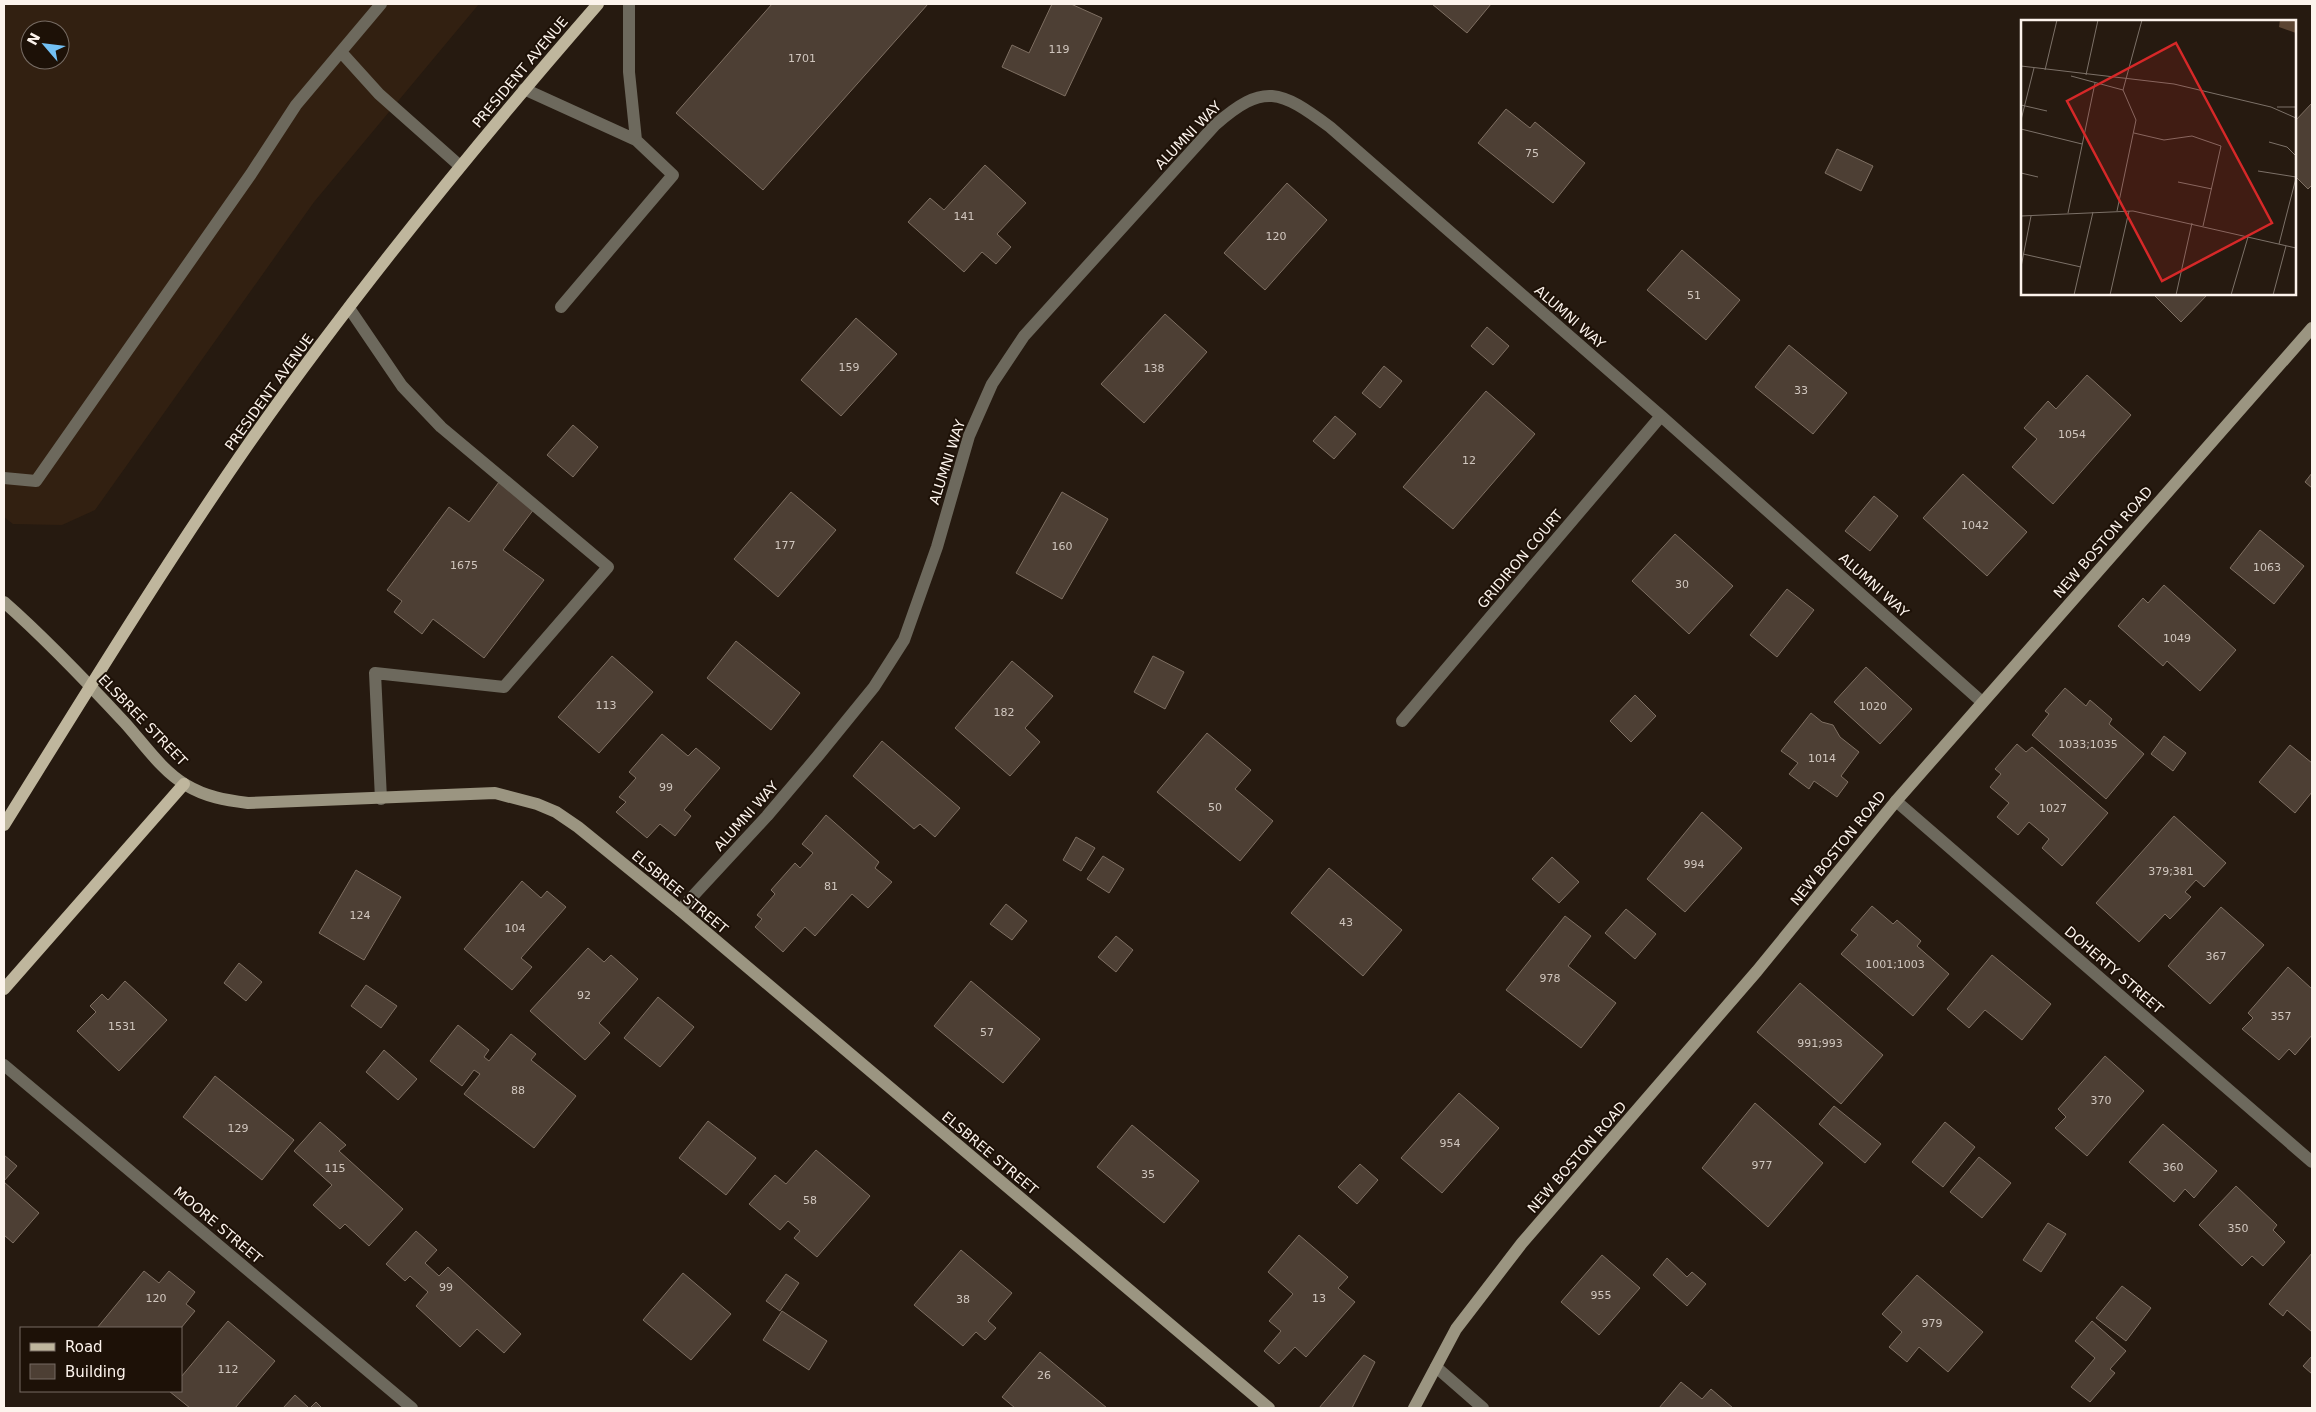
<svg xmlns="http://www.w3.org/2000/svg" width="2316" height="1412" font-family="'DejaVu Sans',sans-serif">
  <style>
    .built { fill: #322011; fill-rule: evenodd }
    .building { fill: #4d3f34; stroke: #7e6f62 }
    .lines { fill: none; stroke-linecap: round; stroke-linejoin: round }
    .lane { stroke: #6d695d; stroke-width: 12 }
    .street { stroke: #6d695d; stroke-width: 12 }
    .secondary { stroke: #9b9581; stroke-width: 12 }
    .primary { stroke: #bfb69d; stroke-width: 12 }
    .labels { text-anchor: middle; dominant-baseline: central; stroke-width: 4; stroke-linejoin: round; paint-order: stroke }
    .number-label { font-size: 11px; fill: #d0c6be }
    .street-label { font-size: 14px; fill: #fcf3ec; stroke: #1d1107 }
    .inset-road { fill: none; stroke: #7c7168; stroke-width: 1 }
    .view { fill: #d62828; fill-opacity: 0.15; stroke: #d62828; stroke-width: 2.5 }
    .inset-edge { fill: none; stroke: #fcf3ec; stroke-width: 2.5 }
  </style>
  <rect width="100%" height="100%" fill="#261a10"/>
  <path class="built" d="M 4,4 L 479,4 L 314,202 L 95,510 L 62,525 L 13,524 L 4,517 ZM 30,30 L 60,30 L 60,60 L 30,60 Z"/>
  <path class="building" d="M 772,4 L 928,4 L 763,190 L 676,113 Z
    M 1052,4 L 1071,4 L 1102,18 L 1065,96 L 1002,67 L 1012,45 L 1029,53 Z
    M 1432,4 L 1491,4 L 1467,33 Z
    M 2312,103 L 2312,185 L 2308,189 L 2295,176 L 2295,121 Z
    M 1506,109 L 1530,128 L 1535,122 L 1585,163 L 1553,203 L 1478,143 Z
    M 1837,149 L 1873,166 L 1861,191 L 1825,173 Z
    M 985,165 L 1026,203 L 997,234 L 1011,247 L 996,264 L 982,252 L 964,272 L 908,222 L 930,198 L 944,210 Z
    M 1287,183 L 1327,220 L 1265,290 L 1224,253 Z
    M 1682,250 L 1740,300 L 1706,340 L 1647,290 Z
    M 2153,294 L 2208,294 L 2181,322 Z
    M 1165,314 L 1207,352 L 1144,423 L 1101,384 Z
    M 856,318 L 897,354 L 841,416 L 801,380 Z
    M 1487,327 L 1509,346 L 1493,365 L 1471,346 Z
    M 1789,345 L 1847,393 L 1813,434 L 1755,387 Z
    M 1384,366 L 1402,381 L 1380,408 L 1362,393 Z
    M 2087,375 L 2131,415 L 2053,504 L 2012,467 L 2037,439 L 2024,428 L 2048,401 L 2056,409 Z
    M 1486,391 L 1535,434 L 1453,529 L 1403,487 Z
    M 1335,416 L 1356,434 L 1334,459 L 1313,441 Z
    M 573,425 L 598,447 L 573,477 L 547,455 Z
    M 2312,473 L 2312,488 L 2305,482 Z
    M 1963,474 L 2027,532 L 1987,576 L 1923,518 Z
    M 499,482 L 534,509 L 503,550 L 544,580 L 484,658 L 433,619 L 422,634 L 394,612 L 402,601 L 387,590 L 449,507 L 469,522 Z
    M 791,492 L 836,530 L 778,597 L 734,559 Z
    M 1062,492 L 1108,519 L 1062,599 L 1016,573 Z
    M 1874,496 L 1898,516 L 1870,551 L 1845,531 Z
    M 2260,530 L 2304,566 L 2274,604 L 2230,568 Z
    M 1675,534 L 1733,586 L 1689,634 L 1632,581 Z
    M 2164,585 L 2236,650 L 2200,691 L 2167,661 L 2163,666 L 2118,626 L 2143,598 L 2148,603 Z
    M 1787,589 L 1814,610 L 1777,657 L 1750,635 Z
    M 736,641 L 800,693 L 771,730 L 707,678 Z
    M 612,656 L 653,692 L 599,753 L 558,717 Z
    M 1153,656 L 1184,672 L 1165,709 L 1134,692 Z
    M 1012,661 L 1053,696 L 1025,728 L 1040,742 L 1010,776 L 955,728 Z
    M 1866,667 L 1912,709 L 1880,744 L 1834,702 Z
    M 2065,688 L 2086,706 L 2090,700 L 2112,719 L 2109,724 L 2144,754 L 2106,799 L 2032,735 L 2049,714 L 2045,711 Z
    M 1635,695 L 1656,716 L 1631,742 L 1610,721 Z
    M 1811,713 L 1822,722 L 1833,725 L 1840,737 L 1859,752 L 1841,776 L 1848,782 L 1837,797 L 1814,781 L 1809,789 L 1789,774 L 1798,763 L 1781,751 Z
    M 1207,733 L 1251,770 L 1235,789 L 1273,821 L 1240,861 L 1157,792 Z
    M 662,734 L 688,756 L 696,748 L 720,768 L 684,810 L 691,816 L 675,836 L 660,824 L 647,838 L 616,812 L 626,802 L 619,797 L 636,778 L 629,772 Z
    M 2164,736 L 2186,753 L 2173,771 L 2151,754 Z
    M 882,741 L 960,808 L 935,837 L 920,824 L 914,829 L 853,776 Z
    M 2017,744 L 2026,752 L 2032,747 L 2108,813 L 2062,866 L 2042,848 L 2049,839 L 2029,822 L 2018,835 L 1997,817 L 2009,803 L 1990,787 L 2001,774 L 1995,769 Z
    M 2290,745 L 2312,763 L 2312,792 L 2295,813 L 2259,782 Z
    M 1702,812 L 1742,848 L 1685,912 L 1647,879 Z
    M 826,815 L 879,862 L 875,868 L 892,882 L 868,908 L 852,894 L 815,936 L 805,927 L 783,952 L 755,927 L 762,919 L 757,915 L 775,894 L 771,890 L 795,863 L 800,868 L 813,853 L 802,844 Z
    M 2174,816 L 2226,863 L 2204,887 L 2196,880 L 2185,892 L 2191,897 L 2170,919 L 2165,914 L 2139,942 L 2096,903 Z
    M 1076,837 L 1095,848 L 1081,871 L 1063,860 Z
    M 1103,856 L 1124,869 L 1109,893 L 1087,879 Z
    M 1552,857 L 1579,882 L 1559,903 L 1532,879 Z
    M 1329,868 L 1402,930 L 1363,976 L 1291,913 Z
    M 356,870 L 401,897 L 364,960 L 319,933 Z
    M 522,881 L 541,898 L 547,891 L 566,907 L 521,958 L 532,967 L 512,990 L 464,949 Z
    M 1006,904 L 1027,921 L 1012,940 L 990,924 Z
    M 1872,906 L 1893,924 L 1897,920 L 1921,941 L 1917,946 L 1949,974 L 1913,1016 L 1841,954 L 1858,935 L 1851,930 Z
    M 2221,907 L 2264,945 L 2210,1004 L 2168,966 Z
    M 1626,909 L 1656,934 L 1635,959 L 1605,933 Z
    M 1565,916 L 1591,936 L 1568,966 L 1616,1003 L 1581,1048 L 1506,990 Z
    M 1116,936 L 1133,950 L 1116,972 L 1098,957 Z
    M 588,948 L 604,962 L 611,955 L 638,979 L 599,1023 L 610,1033 L 585,1060 L 530,1011 Z
    M 1992,955 L 2051,1004 L 2022,1040 L 1985,1010 L 1969,1028 L 1947,1009 Z
    M 239,963 L 262,982 L 246,1001 L 224,983 Z
    M 2288,967 L 2312,989 L 2312,1035 L 2295,1055 L 2289,1049 L 2279,1060 L 2242,1029 L 2253,1018 L 2248,1013 Z
    M 125,981 L 167,1020 L 119,1071 L 77,1031 L 96,1012 L 90,1006 L 102,994 L 108,1000 Z
    M 971,981 L 1040,1039 L 1003,1083 L 934,1026 Z
    M 1800,983 L 1883,1055 L 1841,1104 L 1757,1032 Z
    M 366,985 L 397,1006 L 381,1028 L 351,1006 Z
    M 658,997 L 694,1027 L 660,1067 L 624,1038 Z
    M 458,1025 L 489,1050 L 484,1057 L 489,1061 L 511,1034 L 536,1054 L 531,1060 L 576,1096 L 534,1148 L 464,1094 L 480,1074 L 474,1070 L 462,1086 L 430,1061 Z
    M 384,1050 L 417,1079 L 398,1100 L 366,1072 Z
    M 2105,1056 L 2144,1091 L 2087,1156 L 2055,1128 L 2066,1117 L 2058,1109 Z
    M 215,1076 L 294,1140 L 262,1180 L 183,1117 Z
    M 1459,1093 L 1499,1128 L 1442,1193 L 1401,1158 Z
    M 1755,1103 L 1823,1163 L 1768,1227 L 1702,1168 Z
    M 1834,1106 L 1881,1144 L 1865,1163 L 1819,1124 Z
    M 708,1121 L 756,1158 L 726,1195 L 679,1158 Z
    M 320,1122 L 346,1145 L 339,1151 L 403,1209 L 369,1246 L 345,1224 L 340,1229 L 313,1205 L 332,1185 L 294,1151 Z
    M 1945,1122 L 1975,1147 L 1943,1187 L 1912,1162 Z
    M 2163,1124 L 2217,1171 L 2194,1198 L 2185,1189 L 2174,1202 L 2129,1162 Z
    M 1132,1125 L 1199,1181 L 1164,1223 L 1097,1167 Z
    M 816,1150 L 870,1196 L 817,1257 L 794,1238 L 800,1231 L 788,1221 L 780,1230 L 749,1204 L 775,1175 L 786,1184 Z
    M 4,1155 L 17,1166 L 4,1181 Z
    M 1979,1157 L 2011,1183 L 1982,1218 L 1950,1192 Z
    M 1360,1164 L 1378,1180 L 1357,1204 L 1338,1187 Z
    M 4,1182 L 39,1213 L 13,1243 L 4,1235 Z
    M 2236,1186 L 2277,1225 L 2273,1230 L 2285,1242 L 2263,1266 L 2252,1256 L 2242,1266 L 2199,1225 Z
    M 2048,1223 L 2066,1234 L 2041,1272 L 2023,1260 Z
    M 416,1231 L 437,1250 L 425,1263 L 439,1276 L 448,1267 L 521,1334 L 504,1353 L 477,1329 L 460,1347 L 416,1306 L 428,1292 L 410,1276 L 405,1281 L 386,1264 Z
    M 1299,1235 L 1348,1277 L 1338,1288 L 1355,1302 L 1306,1357 L 1295,1347 L 1279,1364 L 1264,1351 L 1281,1331 L 1269,1321 L 1293,1294 L 1268,1272 Z
    M 961,1250 L 1012,1293 L 988,1321 L 996,1328 L 985,1340 L 976,1332 L 963,1346 L 914,1305 Z
    M 2312,1253 L 2312,1332 L 2287,1310 L 2283,1316 L 2269,1304 Z
    M 1602,1255 L 1640,1288 L 1599,1335 L 1561,1302 Z
    M 1667,1258 L 1687,1277 L 1692,1272 L 1706,1284 L 1687,1306 L 1653,1275 Z
    M 144,1271 L 159,1283 L 169,1271 L 195,1292 L 186,1304 L 195,1311 L 181,1328 L 97,1328 Z
    M 683,1273 L 731,1314 L 691,1360 L 643,1320 Z
    M 786,1274 L 799,1283 L 780,1311 L 766,1301 Z
    M 1917,1275 L 1983,1332 L 1948,1372 L 1919,1347 L 1907,1362 L 1889,1347 L 1902,1332 L 1882,1314 Z
    M 2122,1286 L 2151,1308 L 2126,1341 L 2096,1318 Z
    M 782,1311 L 827,1341 L 809,1370 L 763,1340 Z
    M 228,1321 L 275,1361 L 235,1408 L 190,1408 L 169,1391 L 181,1391 L 181,1377 Z
    M 2092,1321 L 2126,1351 L 2110,1369 L 2115,1373 L 2090,1402 L 2071,1387 L 2095,1358 L 2075,1341 Z
    M 1040,1352 L 1107,1408 L 1015,1408 L 1002,1397 Z
    M 1364,1355 L 1375,1362 L 1352,1408 L 1319,1408 Z
    M 2312,1356 L 2312,1374 L 2303,1366 Z
    M 1681,1382 L 1702,1399 L 1711,1389 L 1733,1408 L 1659,1408 Z
    M 295,1395 L 309,1408 L 283,1408 Z
    M 316,1402 L 322,1408 L 310,1408 Z"/>
  <g class="lines">
    <path class="lane" d="M 629,4 L 629,72 L 636,140
      M 341,52 L 379,94 L 460,166
      M 524,89 L 636,140 L 673,175 L 561,307
      M 349,308 L 402,386 L 441,427 L 608,567 L 504,687 L 375,673 L 381,799
      M 4,478 L 36,481 L 251,174 L 296,105 L 381,4"/>
    <path class="street" d="M 1402,721 L 1661,416
      M 1896,801 L 2312,1162
      M 680,910 L 767,816 L 817,757 L 874,687 L 904,640 L 937,547 L 969,436 L 992,384 L 1024,336 L 1215,125 C 1264,82 1280,90 1330,127 L 1661,416 L 1982,702
      M 4,1065 L 412,1408
      M 1436,1367 L 1483,1408"/>
    <path class="secondary" d="M 4,602 C 46,639 86,681 125,723 C 144,744 162,771 186,785 C 206,797 225,800 248,803 L 495,793 L 537,804 L 556,812 L 578,827 L 680,910 L 1269,1408
      M 1414,1408 L 1456,1329 L 1522,1243 L 1757,971 L 1896,801 L 2312,328"/>
    <path class="primary" d="M 4,825 C 85,695 165,564 252,439 C 359,287 476,144 598,4
      M 4,989 L 184,784"/>
  </g>
  <g class="labels">
    <g class="number-label">
      <text x="1059" y="49">119</text>
      <text x="802" y="58">1701</text>
      <text x="1532" y="153">75</text>
      <text x="964" y="216">141</text>
      <text x="1276" y="236">120</text>
      <text x="1694" y="295">51</text>
      <text x="849" y="367">159</text>
      <text x="1154" y="368">138</text>
      <text x="1801" y="390">33</text>
      <text x="2072" y="434">1054</text>
      <text x="1469" y="460">12</text>
      <text x="1975" y="525">1042</text>
      <text x="785" y="545">177</text>
      <text x="1062" y="546">160</text>
      <text x="464" y="565">1675</text>
      <text x="2267" y="567">1063</text>
      <text x="1682" y="584">30</text>
      <text x="2177" y="638">1049</text>
      <text x="606" y="705">113</text>
      <text x="1873" y="706">1020</text>
      <text x="1004" y="712">182</text>
      <text x="2088" y="744">1033;1035</text>
      <text x="1822" y="758">1014</text>
      <text x="666" y="787">99</text>
      <text x="1215" y="807">50</text>
      <text x="2053" y="808">1027</text>
      <text x="1694" y="864">994</text>
      <text x="2171" y="871">379;381</text>
      <text x="831" y="886">81</text>
      <text x="360" y="915">124</text>
      <text x="1346" y="922">43</text>
      <text x="515" y="928">104</text>
      <text x="2216" y="956">367</text>
      <text x="1895" y="964">1001;1003</text>
      <text x="1550" y="978">978</text>
      <text x="584" y="995">92</text>
      <text x="2281" y="1016">357</text>
      <text x="122" y="1026">1531</text>
      <text x="987" y="1032">57</text>
      <text x="1820" y="1043">991;993</text>
      <text x="518" y="1090">88</text>
      <text x="2101" y="1100">370</text>
      <text x="238" y="1128">129</text>
      <text x="1450" y="1143">954</text>
      <text x="1762" y="1165">977</text>
      <text x="2173" y="1167">360</text>
      <text x="335" y="1168">115</text>
      <text x="1148" y="1174">35</text>
      <text x="810" y="1200">58</text>
      <text x="2238" y="1228">350</text>
      <text x="446" y="1287">99</text>
      <text x="1601" y="1295">955</text>
      <text x="156" y="1298">120</text>
      <text x="1319" y="1298">13</text>
      <text x="963" y="1299">38</text>
      <text x="1932" y="1323">979</text>
      <text x="228" y="1369">112</text>
      <text x="1044" y="1375">26</text>
    </g>
    <g class="street-label">
      <text transform="translate(520 72) rotate(-50)">PRESIDENT AVENUE</text>
      <text transform="translate(1188 135) rotate(-46)">ALUMNI WAY</text>
      <text transform="translate(1570 317) rotate(41)">ALUMNI WAY</text>
      <text transform="translate(269 392) rotate(-54)">PRESIDENT AVENUE</text>
      <text transform="translate(947 462) rotate(-72)">ALUMNI WAY</text>
      <text transform="translate(2103 542) rotate(-49)">NEW BOSTON ROAD</text>
      <text transform="translate(1520 559) rotate(-50)">GRIDIRON COURT</text>
      <text transform="translate(1874 585) rotate(42)">ALUMNI WAY</text>
      <text transform="translate(143 720) rotate(46)">ELSBREE STREET</text>
      <text transform="translate(746 816) rotate(-48)">ALUMNI WAY</text>
      <text transform="translate(1838 848) rotate(-51)">NEW BOSTON ROAD</text>
      <text transform="translate(680 892) rotate(40)">ELSBREE STREET</text>
      <text transform="translate(2114 970) rotate(41)">DOHERTY STREET</text>
      <text transform="translate(990 1153) rotate(40)">ELSBREE STREET</text>
      <text transform="translate(1577 1157) rotate(-49)">NEW BOSTON ROAD</text>
      <text transform="translate(218 1225) rotate(40)">MOORE STREET</text>
    </g>
  </g>
  <g transform="translate(2021 20)">
    <rect width="275" height="275" fill="#261a10"/>
    <path d="M 259,0 L 275,0 L 275,13 L 258,7 Z" fill="#5c4532"/>
    <path class="inset-road" d="M 0,46 L 153,64 L 250,87 L 275,98M 24,50 L 36,0M 65,55 L 77,0M 50,56 L 102,70M 0,85 L 26,91M 256,87 L 275,87M 0,100 L 13,48M 0,109 L 61,124M 113,113 L 143,120 L 171,116 L 200,126 L 182,206M 248,122 L 266,127 L 275,136M 237,151 L 275,157M 0,153 L 17,157M 157,162 L 191,169M 96,191 L 115,100 L 102,70 L 121,0M 47,193 L 74,63M 0,196 L 112,191 L 275,228M 258,224 L 275,158M 2,234 L 60,247M 0,247 L 10,196M 53,275 L 72,192M 89,275 L 108,191M 155,275 L 171,203M 210,275 L 227,217M 252,275 L 265,226"/>
    <path class="view" d="M 155,23 L 251,203 L 141,261 L 46,81 Z"/>
    <rect width="275" height="275" class="inset-edge"/>
  </g>
  <rect width="2316" height="1412" fill="none" stroke="#fcf3ec" stroke-width="10"/>
  <rect x="20" y="1327" width="162" height="65" fill="#1d1107" stroke="#766b63"/>
  <rect x="30" y="1343" width="25" height="8" fill="#bfb69d" stroke="#766b63"/>
  <text x="65" y="1352" font-size="15" fill="#fcf3ec">Road</text>
  <rect x="30" y="1364" width="25" height="15" fill="#4d3f34" stroke="#766b63"/>
  <text x="65" y="1377" font-size="15" fill="#fcf3ec">Building</text>
  <g transform="translate(45 45) rotate(298)"><circle r="24" fill="#1d1107" stroke="#766b63"/>
  <path d="M0-4L9 19L0 12L-9 19Z" fill="#73c1f5"/>
  <text y="-8" font-size="14" font-weight="bold" text-anchor="middle" fill="#fcf3ec">N</text>
  </g>
</svg>
